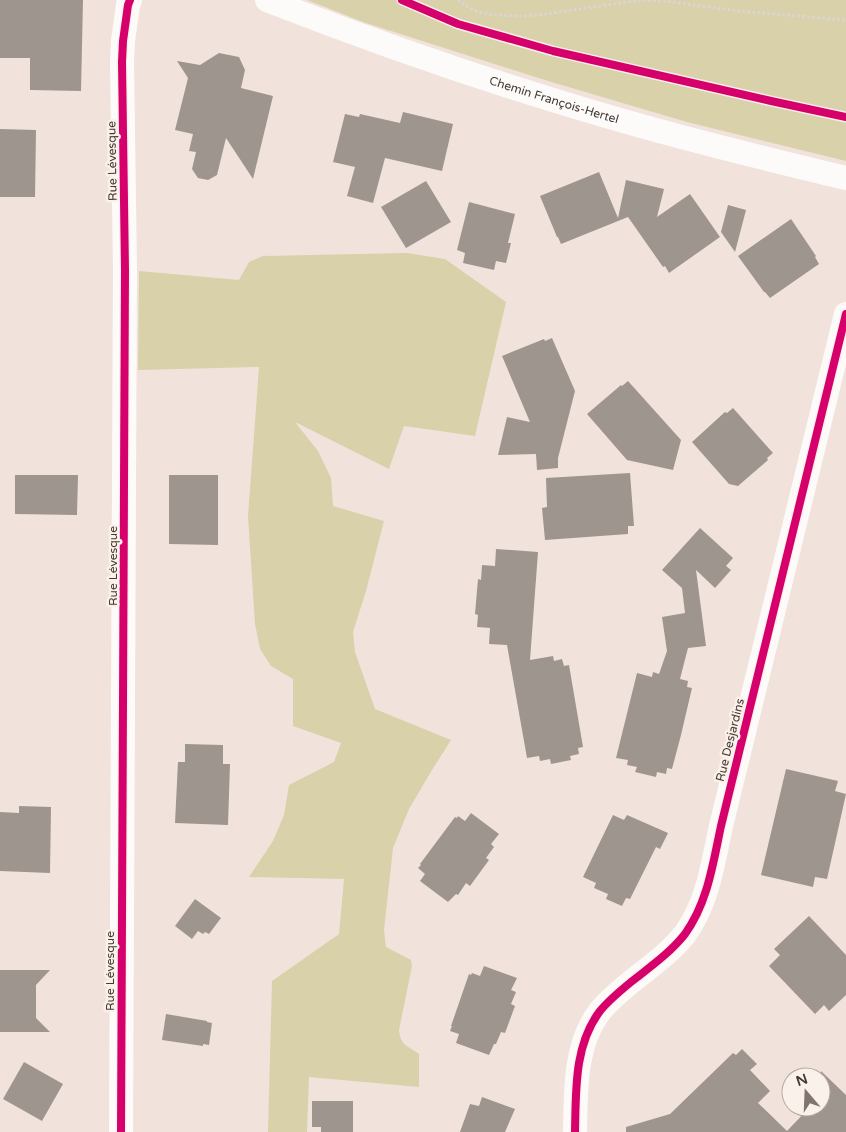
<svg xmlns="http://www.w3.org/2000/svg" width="846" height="1132" font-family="'Varela Round',sans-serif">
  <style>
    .green { fill: #d9d1a9 }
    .building { fill: #9e958e }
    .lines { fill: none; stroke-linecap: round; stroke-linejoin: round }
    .path { stroke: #dad6d4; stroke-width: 3; stroke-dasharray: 2.5 2.5; stroke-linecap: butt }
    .street { stroke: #fdfbfa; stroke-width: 24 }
    .cycleway-casing { stroke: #fbf1eb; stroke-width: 11 }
    .cycleway { stroke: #d6006c; stroke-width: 8 }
    .labels { text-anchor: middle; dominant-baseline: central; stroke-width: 5; stroke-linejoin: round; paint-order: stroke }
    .street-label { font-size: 12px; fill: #443a34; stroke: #fbf1eb }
  </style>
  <rect width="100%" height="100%" fill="#f1e3db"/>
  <path class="green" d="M 307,0 L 846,0 L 846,161 L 687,122 L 548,81 L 363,22 Z
    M 407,253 L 445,259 L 506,302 L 475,436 L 404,426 L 389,469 L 295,422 L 318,451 L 331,478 L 333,506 L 384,521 L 366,591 L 353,632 L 355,652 L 375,709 L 451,740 L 432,770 L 409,809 L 393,848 L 384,930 L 386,947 L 411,960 L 412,966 L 399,1030 C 400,1045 408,1046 419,1054 L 419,1087 L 309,1077 L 307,1132 L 268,1132 L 272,981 L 339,934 L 344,879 L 249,877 L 273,841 L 284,815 L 289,785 L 334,762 L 341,743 L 293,726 L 293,679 L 271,666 L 260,649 L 255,624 L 248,516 L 259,367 L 138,370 L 139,271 L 239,280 L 249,262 L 263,256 Z"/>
  <path class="building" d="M 0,0 L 83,0 L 81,91 L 30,90 L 30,58 L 0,58 Z
    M 219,53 L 239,57 L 245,70 L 241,88 L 273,96 L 253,179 L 226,138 L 217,175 L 208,180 L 198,178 L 192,169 L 196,152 L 189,151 L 193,134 L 175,130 L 188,78 L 177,61 L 200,65 Z
    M 403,112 L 453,124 L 442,171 L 385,158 L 373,203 L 347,196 L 355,167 L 333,162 L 345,114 L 359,117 L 360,114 L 400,123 Z
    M 0,129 L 36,130 L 35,197 L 0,197 Z
    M 599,172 L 618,218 L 626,180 L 664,189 L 657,217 L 690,194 L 720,237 L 669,273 L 665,266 L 663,267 L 628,217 L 561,244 L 558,237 L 557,237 L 540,196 Z
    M 426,181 L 451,222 L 406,248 L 381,207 Z
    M 469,202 L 515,214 L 508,243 L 511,243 L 506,263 L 496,261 L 494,270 L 463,263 L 465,253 L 457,250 Z
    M 728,205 L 746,210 L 735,252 L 721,232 Z
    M 791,219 L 816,256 L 815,257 L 819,264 L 770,298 L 765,292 L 764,292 L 738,256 Z
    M 552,338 L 575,391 L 558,458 L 558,468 L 537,470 L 536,454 L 498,455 L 507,417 L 530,422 L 502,356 L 544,339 L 545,341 Z
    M 628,381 L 681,440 L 673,470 L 627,460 L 587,414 L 621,385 L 622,386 Z
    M 733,408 L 773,453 L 767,458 L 768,460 L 738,486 L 729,484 L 692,442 L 725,412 L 727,413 Z
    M 630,473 L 634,526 L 628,526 L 628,534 L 545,540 L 542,508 L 547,507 L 546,478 Z
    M 15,475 L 78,475 L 77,515 L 15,514 Z
    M 169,475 L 218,475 L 218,545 L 169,544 Z
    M 700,528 L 733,558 L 726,566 L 731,570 L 715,588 L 696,570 L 706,646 L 688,648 L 680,679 L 688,681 L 687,687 L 692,688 L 681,735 L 672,769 L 667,768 L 666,774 L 657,772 L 656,777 L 635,772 L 637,767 L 627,765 L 628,760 L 616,758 L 637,673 L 652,677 L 653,672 L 659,674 L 667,651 L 662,617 L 685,613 L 682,588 L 662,570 Z
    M 496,549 L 538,552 L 530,660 L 553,656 L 554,661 L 562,659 L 564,666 L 569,665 L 583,747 L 578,748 L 579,754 L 570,756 L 571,760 L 551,764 L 550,759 L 540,761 L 539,756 L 527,758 L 507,645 L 489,644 L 490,628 L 477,627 L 478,615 L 475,614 L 478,579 L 481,580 L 482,565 L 495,566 Z
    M 185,744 L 223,745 L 223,764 L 230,764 L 228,825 L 175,823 L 178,762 L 185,762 Z
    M 786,769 L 838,781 L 835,791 L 846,794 L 827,879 L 815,877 L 813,887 L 761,875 Z
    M 19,806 L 51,807 L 50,873 L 0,871 L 0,812 L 19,813 Z
    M 471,813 L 499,834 L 491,844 L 494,847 L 486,858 L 489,860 L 470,886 L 466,883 L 458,895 L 456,894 L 448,902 L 420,881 L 425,874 L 418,868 L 421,865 L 420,864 L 455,817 L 457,818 L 458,816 L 465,821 Z
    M 613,815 L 624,820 L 627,815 L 668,833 L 660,849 L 656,847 L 630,899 L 626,898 L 622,906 L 606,899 L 608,894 L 594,888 L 596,883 L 583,877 Z
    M 195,899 L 221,918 L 209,934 L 205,932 L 203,934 L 198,931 L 192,939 L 175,926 Z
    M 809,916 L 846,955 L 846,995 L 829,1011 L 824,1005 L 815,1014 L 769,966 L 780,955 L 774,949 Z
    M 484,966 L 517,978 L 511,990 L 516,992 L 511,1004 L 515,1006 L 505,1033 L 501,1032 L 496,1044 L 494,1044 L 489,1055 L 456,1043 L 459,1034 L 450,1031 L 452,1026 L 451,1026 L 469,974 L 471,975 L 472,973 L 480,976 Z
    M 0,970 L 50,970 L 36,985 L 36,1018 L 50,1032 L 0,1032 Z
    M 166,1014 L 207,1021 L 207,1022 L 212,1023 L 209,1045 L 203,1044 L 203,1046 L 162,1040 Z
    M 742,1049 L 757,1064 L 750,1070 L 770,1091 L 758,1103 L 787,1131 L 810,1107 L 821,1107 L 821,1071 L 846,1095 L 846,1132 L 626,1132 L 626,1127 L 670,1114 L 733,1053 L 736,1055 Z
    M 24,1062 L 63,1084 L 42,1121 L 3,1099 Z
    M 482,1097 L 515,1109 L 505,1132 L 460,1132 L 470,1104 L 479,1106 Z
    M 312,1101 L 353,1101 L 353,1132 L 321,1132 L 321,1127 L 312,1127 Z"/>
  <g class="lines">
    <path class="path" d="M 458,0 L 471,9 L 482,13 L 497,15 L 524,16 L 546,14 L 642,0 L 664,1 L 739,11 L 846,20"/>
    <g class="street">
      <path id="s1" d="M 267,0 C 372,41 478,78 586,110 C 672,136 759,157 846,178"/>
      <path d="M 121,1132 L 125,270 L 122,62 L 123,41 L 128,5 L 130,0"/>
      <path d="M 575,1132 C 576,1091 574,1045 600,1011 C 609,1000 620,991 631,982 C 650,967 670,953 685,934 C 708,902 713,863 721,826 L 846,314"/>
    </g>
    <defs>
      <path id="cycleway" d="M 402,0 L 458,24 L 553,51 L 771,101 L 846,117
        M 121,1132 L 125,270 L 122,62 L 123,41 L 128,5 L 130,0
        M 575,1132 C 576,1091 574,1045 600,1011 C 609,1000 620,991 631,982 C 650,967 670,953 685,934 C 708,902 713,863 721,826 L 846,314"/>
    </defs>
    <use href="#cycleway" class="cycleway-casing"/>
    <use href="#cycleway" class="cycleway"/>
  </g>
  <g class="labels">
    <g class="street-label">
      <text stroke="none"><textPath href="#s1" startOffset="304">Chemin François-Hertel</textPath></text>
      <text transform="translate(112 161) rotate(-91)">Rue Lévesque</text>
      <text transform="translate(113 566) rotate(-90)">Rue Lévesque</text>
      <text transform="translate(730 740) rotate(-76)">Rue Desjardins</text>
      <text transform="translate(110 971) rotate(-90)">Rue Lévesque</text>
    </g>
  </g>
  <g transform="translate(806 1092) rotate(341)"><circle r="24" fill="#fbf1eb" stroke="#b2a8a2"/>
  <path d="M0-4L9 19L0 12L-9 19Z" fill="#81756e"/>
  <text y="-8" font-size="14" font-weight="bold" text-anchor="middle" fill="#443a34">N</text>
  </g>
</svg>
